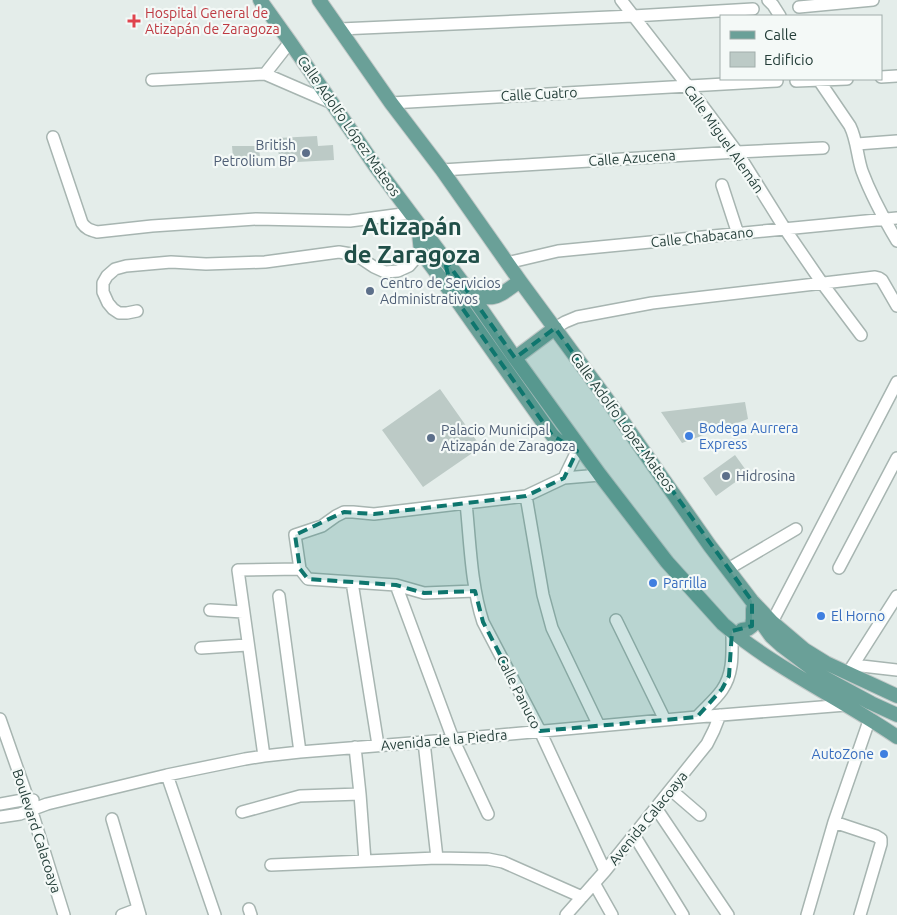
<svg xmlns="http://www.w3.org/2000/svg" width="897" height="915" font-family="Ubuntu,sans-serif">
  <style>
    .building { fill: #bccac6 }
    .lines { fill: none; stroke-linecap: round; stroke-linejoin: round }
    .minor-casing { stroke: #a7b5b1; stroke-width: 14 }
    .major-casing { stroke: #c2c9c8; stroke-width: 16 }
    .minor { stroke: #fff; stroke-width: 11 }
    .major { stroke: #6aa098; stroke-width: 14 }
    .marked { fill: #0f766e; fill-opacity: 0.2; stroke: #0f766e; stroke-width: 4; stroke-dasharray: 10 6; stroke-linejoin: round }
    .health-dot { fill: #e0444e; stroke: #f4f9f7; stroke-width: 2 }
    .service-dot { fill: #5c6f8a; stroke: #f4f9f7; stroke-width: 2 }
    .shop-dot { fill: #3f7fe0; stroke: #f4f9f7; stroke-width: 2 }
    .labels { text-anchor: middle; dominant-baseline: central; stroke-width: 4.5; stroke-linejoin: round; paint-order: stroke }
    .health-label { font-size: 14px; fill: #be3a42; stroke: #f4f9f7; text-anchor: start }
    .street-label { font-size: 14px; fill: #243e39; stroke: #f4f9f7 }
    .service-label { font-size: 14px; fill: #4e5e75; stroke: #f4f9f7; text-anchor: start }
    .shop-label { font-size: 14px; fill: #366cbe; stroke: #f4f9f7; text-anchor: start }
    .town-label { font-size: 24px; font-weight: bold; fill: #204f48; stroke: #f4f9f7 }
  </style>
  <rect width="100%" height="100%" fill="#e4edea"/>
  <path class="building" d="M 317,136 L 318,146 L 333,145 L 334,160 L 279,163 L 278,138 Z
    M 232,146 L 259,146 L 260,158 L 233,158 Z
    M 440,389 L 481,447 L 423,487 L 382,430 Z
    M 745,402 L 748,419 L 682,443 L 661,412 Z
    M 735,455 L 748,473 L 716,496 L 703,478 Z"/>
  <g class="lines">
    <defs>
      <path id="minor" d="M 621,0 L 687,85 L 737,152 L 785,229 L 822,283 L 861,335
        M 768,0 L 773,5 L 780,16
        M 799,7 L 873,0
        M 340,29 L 633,16 L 753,9
        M 265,74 L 290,42
        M 881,77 L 897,76
        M 818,79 L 850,126 C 857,140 857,156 862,171 C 871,195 884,219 897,241
        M 152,80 L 265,74 L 332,103
        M 796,81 L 847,79
        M 391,103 L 777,81
        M 53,137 L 82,223 C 86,229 90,230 97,232 L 152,226 L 256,219 L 350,221 L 410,213
        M 857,144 L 897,141
        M 442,170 L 737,152 L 823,148
        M 722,185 L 738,234
        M 507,263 L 558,251 L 897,218
        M 137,311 L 127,313 L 119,313 L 113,309 L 108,303 L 103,292 L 103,283 L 107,276 L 115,269 L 126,266 L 171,262 L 206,264 L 265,262 L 339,252 L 351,254 L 362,259 L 374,267 L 385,272 L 398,271 L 409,266 L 421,252
        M 555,328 L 565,322 L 577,317 L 652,303 L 875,277 L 879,278 L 882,280 L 897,306
        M 564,478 L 579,447
        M 526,496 L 543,595 L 552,628 L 599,726
        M 466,503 C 470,541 471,586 483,622 L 540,731 L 605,871
        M 839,568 L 897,458
        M 728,569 L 796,529
        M 352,582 L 378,745
        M 396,585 L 453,739 L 488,814
        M 475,591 L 424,593 L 396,585 L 308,579 L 300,569 L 295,535 L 322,526 L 336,516 L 344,512 L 353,512 L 374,514 L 526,496 L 564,478 L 600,475
        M 279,596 L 300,752
        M 210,610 L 243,612
        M 616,620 L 665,720
        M 772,622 L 897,382
        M 201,648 L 247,645
        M 853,665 L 897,670
        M 848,673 L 897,596
        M 697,717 C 705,708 715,700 722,690 C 734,673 732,652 732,632
        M 0,719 L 28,799 L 64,915
        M 424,742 L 437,858
        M 355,747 L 360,794 L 365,861
        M 264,756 L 238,570 L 300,569
        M 167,775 L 215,915
        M 671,790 L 700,815
        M 0,804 L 28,799 L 33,800
        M 656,808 L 728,915
        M 242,812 L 300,796 L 360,794
        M 0,817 L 20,814 L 47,804 L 167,775 L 245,759 L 264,756 L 300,752 L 424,742 L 697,717 L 846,705
        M 112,819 L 140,915
        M 834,822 L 876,836 L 881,839 L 881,844 L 860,915
        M 634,835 L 683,915
        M 271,865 L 437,858 L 488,859 L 503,862 L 582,897
        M 594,883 L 612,915
        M 249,909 L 251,915
        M 122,915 L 138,909
        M 566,915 L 605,871 L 707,744 L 714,730 L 720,715
        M 807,915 L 834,822 L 870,718"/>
      <path id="major" d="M 260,0 L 290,42 L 376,167 L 468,290 L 515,358 L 600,475 L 667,562 L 723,624 C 776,669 840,698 897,737
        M 319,0 L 391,103 L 442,170 L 520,281 L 609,402 L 710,546 L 752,601 L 772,622 L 805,650 L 826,663 L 897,696
        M 418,224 L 421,252 L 453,295 L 552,435 C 561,445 566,446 579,447
        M 468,291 C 495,303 497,297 520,281
        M 515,358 L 555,328
        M 756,611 L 761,622 L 771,636 L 782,646 L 823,677 L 871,703 L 897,715
        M 742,630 L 748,629 L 752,626 L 753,619 L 753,609"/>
    </defs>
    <use href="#minor" class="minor-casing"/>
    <use href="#major" class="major-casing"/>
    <use href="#minor" class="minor"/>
    <use href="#major" class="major"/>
  </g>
  <path class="marked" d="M 444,258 L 515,358 L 555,328 L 752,601 L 752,626 L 732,631 L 729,676 L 722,689 L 697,717 L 540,731 L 483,622 L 475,591 L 424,593 L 396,585 L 308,579 L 300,569 L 295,535 L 344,512 L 374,514 L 526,496 L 564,478 L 577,451 L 552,435 L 453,295 Z"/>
  <path class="health-dot" d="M131.5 13.5h5v5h5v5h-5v5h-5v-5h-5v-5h5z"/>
  <g class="service-dot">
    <circle cx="306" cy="153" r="5"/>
    <circle cx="370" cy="291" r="5"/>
    <circle cx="431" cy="438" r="5"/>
    <circle cx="726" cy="476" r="5"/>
  </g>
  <g class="shop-dot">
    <circle cx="689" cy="436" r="5"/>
    <circle cx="653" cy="583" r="5"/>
    <circle cx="821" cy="616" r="5"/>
    <circle cx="884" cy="754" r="5"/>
  </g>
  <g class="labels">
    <g class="health-label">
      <text x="145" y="13">Hospital General de<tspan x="145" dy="16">Atizapán de Zaragoza</tspan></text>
    </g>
    <g class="street-label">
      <text transform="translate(539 94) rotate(-3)">Calle Cuatro</text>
      <text transform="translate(349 126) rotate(55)">Calle Adolfo López Mateos</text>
      <text transform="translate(724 139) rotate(55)">Calle Miguel Alemán</text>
      <text transform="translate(632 158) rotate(-4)">Calle Azucena</text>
      <text transform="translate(702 237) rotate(-6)">Calle Chabacano</text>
      <text transform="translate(623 422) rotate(54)">Calle Adolfo López Mateos</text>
      <text transform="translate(519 692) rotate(63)">Calle Panuco</text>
      <text transform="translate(444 740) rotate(-5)">Avenida de la Piedra</text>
      <text transform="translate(648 818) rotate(-51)">Avenida Calacoaya</text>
      <text transform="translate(37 831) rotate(72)">Boulevard Calacoaya</text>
    </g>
    <g class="service-label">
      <text x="296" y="145" text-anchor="end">British<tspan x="296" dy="16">Petrolium BP</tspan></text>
      <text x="380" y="283">Centro de Servicios<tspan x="380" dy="16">Administrativos</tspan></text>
      <text x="441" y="430">Palacio Municipal<tspan x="441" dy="16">Atizapán de Zaragoza</tspan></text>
      <text x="736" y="476">Hidrosina</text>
    </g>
    <g class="shop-label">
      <text x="699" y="428">Bodega Aurrera<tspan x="699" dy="16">Express</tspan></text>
      <text x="663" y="583">Parrilla</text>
      <text x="831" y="616">El Horno</text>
      <text x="874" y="754" text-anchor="end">AutoZone</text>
    </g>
    <g class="town-label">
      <text x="412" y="226">Atizapán<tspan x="412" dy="28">de Zaragoza</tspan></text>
    </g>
  </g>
  <rect x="720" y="15" width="162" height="65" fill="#f4f9f7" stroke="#a1aeab"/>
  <rect x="730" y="31" width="25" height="8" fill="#6aa098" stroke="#a1aeab"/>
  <text x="764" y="40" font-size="15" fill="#243e39">Calle</text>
  <rect x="730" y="52" width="25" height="15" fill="#bccac6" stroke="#a1aeab"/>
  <text x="764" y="65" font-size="15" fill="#243e39">Edificio</text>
</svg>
